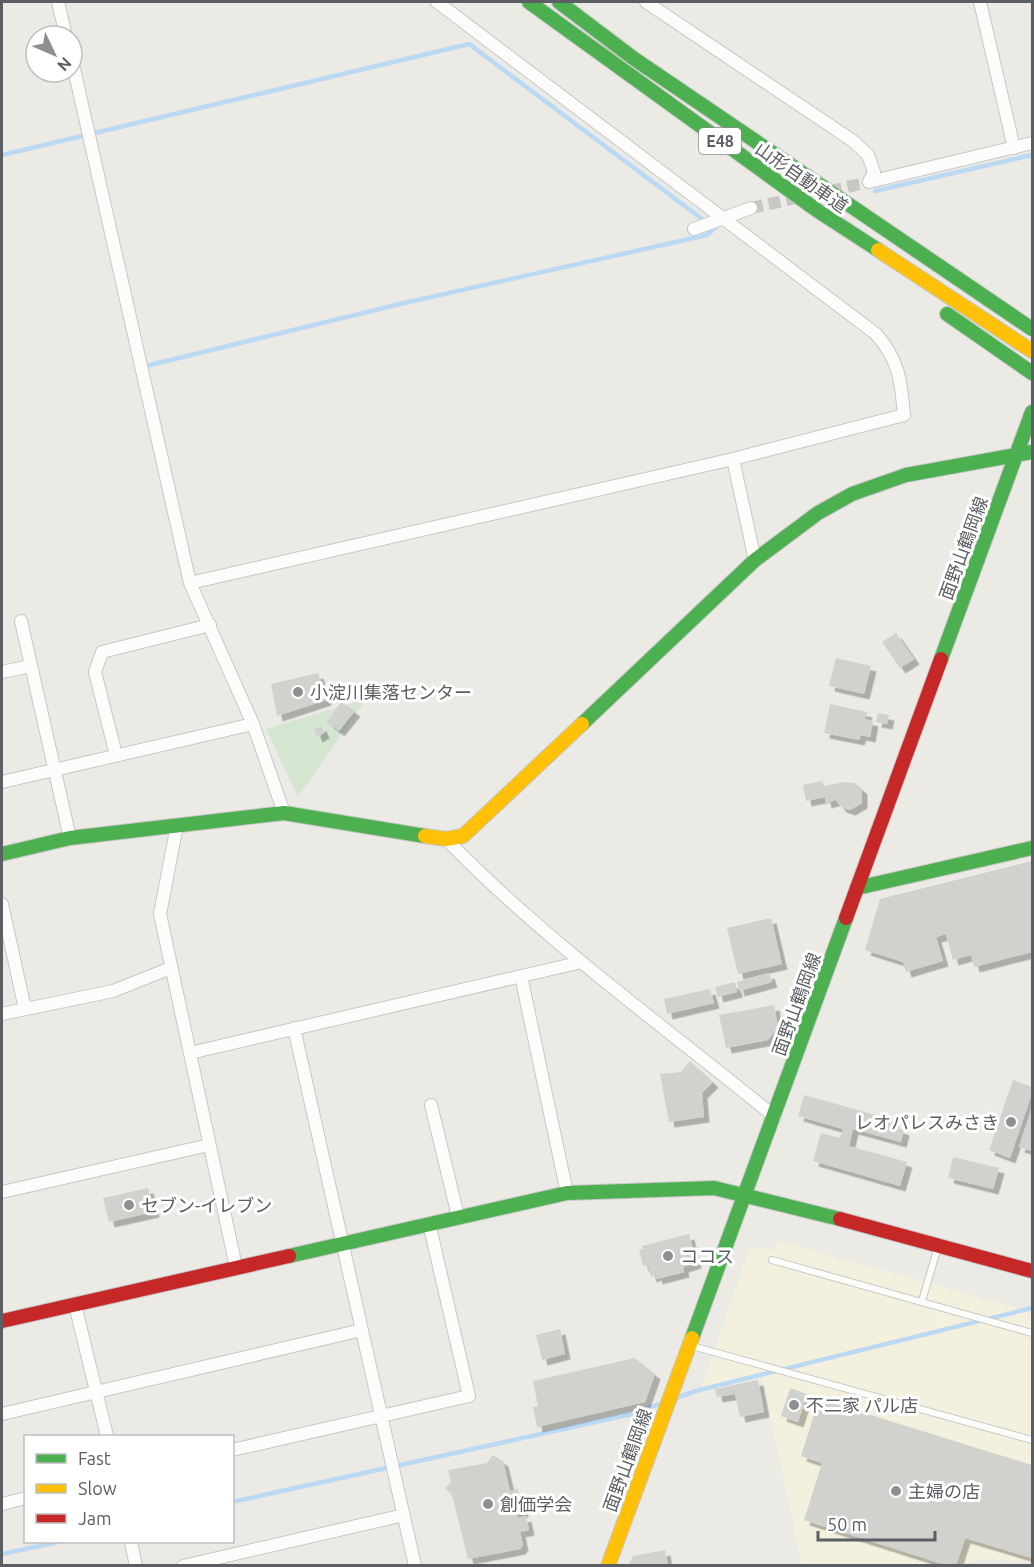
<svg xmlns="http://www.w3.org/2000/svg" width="1034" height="1567" font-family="Ubuntu,'Noto Sans JP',sans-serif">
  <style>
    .commercial { fill: #f4f0de }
    .green { fill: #d4e6d2 }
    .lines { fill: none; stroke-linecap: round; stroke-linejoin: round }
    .stream { stroke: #bbd9f3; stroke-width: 4.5 }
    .building { fill: #d1d1ce; filter: url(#shadow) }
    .street-tunnel { stroke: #c7c7c4; stroke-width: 12; stroke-dasharray: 12 6; stroke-linecap: butt }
    .lane-casing { stroke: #c7c7c7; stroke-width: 8 }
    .street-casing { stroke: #c7c7c7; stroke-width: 14 }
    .fast-casing { stroke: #c7c7c7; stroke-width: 16 }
    .slow-casing { stroke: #c7c7c7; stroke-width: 16 }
    .jam-casing { stroke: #c7c7c7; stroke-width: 16 }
    .lane { stroke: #fcfcfb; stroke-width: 6 }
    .street { stroke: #fcfcfb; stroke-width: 12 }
    .fast { stroke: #4caf50; stroke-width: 14 }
    .slow { stroke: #ffc107; stroke-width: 14 }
    .jam { stroke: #c62828; stroke-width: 14 }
    .poi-dot { fill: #8d8f90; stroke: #fff; stroke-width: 2 }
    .labels { text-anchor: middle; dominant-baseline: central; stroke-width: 6; stroke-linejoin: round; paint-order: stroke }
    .shield { fill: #fff; stroke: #8c8e91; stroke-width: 1.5 }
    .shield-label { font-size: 16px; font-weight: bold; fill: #5b5e62 }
    .street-label { font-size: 18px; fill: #5b5e62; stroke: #fff }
    .poi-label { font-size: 18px; fill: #5b5e62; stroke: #fff; text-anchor: start }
  </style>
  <defs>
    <filter id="shadow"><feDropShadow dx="5.5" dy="5.5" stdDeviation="0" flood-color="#0004"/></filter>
  </defs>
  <rect width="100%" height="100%" fill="#ebeae5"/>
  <path class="commercial" d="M 778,1241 L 1032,1312 L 1032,1562 L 979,1559 L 953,1566 L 802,1565 L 762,1377 L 701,1389 L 750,1247 L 775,1250 Z"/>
  <path class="green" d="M 366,699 L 298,797 L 266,729 Z"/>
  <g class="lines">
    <path class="stream" d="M 2,155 L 469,44 L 706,222
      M 875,191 L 1032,155
      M 150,365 L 400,304 L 707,235 L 717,226
      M 676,1398 L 699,1390 L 1032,1308
      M 232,1502 L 632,1414 L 662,1403
      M 2,1554 L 58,1542"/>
  </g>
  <path class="building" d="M 896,633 L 914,659 L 900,668 L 882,642 Z
    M 836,658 L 871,666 L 864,694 L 829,686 Z
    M 318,673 L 326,700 L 277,716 L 271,684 Z
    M 341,702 L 355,711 L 339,731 L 327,722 Z
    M 830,704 L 867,712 L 865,719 L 873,721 L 870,737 L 861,735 L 859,740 L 824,733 Z
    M 878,713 L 889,715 L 887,724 L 876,722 Z
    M 321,726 L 324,733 L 317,737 L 314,729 Z
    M 822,781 L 824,786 L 845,782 L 855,783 L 862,789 L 862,803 L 850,810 L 841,807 L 836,800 L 826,803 L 825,797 L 806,801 L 803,785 Z
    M 1032,861 L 1032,952 L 974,967 L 971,955 L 953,960 L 946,934 L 936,937 L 943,961 L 906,972 L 903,962 L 865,950 L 880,899 Z
    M 771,918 L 782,964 L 738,974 L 727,928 Z
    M 769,973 L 772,982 L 739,991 L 737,982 Z
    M 735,982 L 737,992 L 718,997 L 715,987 Z
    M 710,989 L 714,1003 L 667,1014 L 664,999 Z
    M 774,1005 L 778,1026 L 768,1040 L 726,1048 L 719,1015 Z
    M 690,1061 L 713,1082 L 702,1093 L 704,1117 L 669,1122 L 660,1074 L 681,1072 Z
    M 1013,1080 L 1032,1087 L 1032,1093 L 1010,1158 L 989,1150 Z
    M 804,1095 L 894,1120 L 892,1126 L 904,1130 L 901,1142 L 853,1129 L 849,1146 L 907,1162 L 900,1186 L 813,1161 L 821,1133 L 840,1138 L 843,1129 L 798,1116 Z
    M 1032,1107 L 1032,1151 L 1019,1147 Z
    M 953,1157 L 999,1168 L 993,1189 L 948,1178 Z
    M 148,1188 L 154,1212 L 109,1222 L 103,1198 Z
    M 689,1234 L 696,1263 L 683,1267 L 684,1272 L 657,1279 L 656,1275 L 651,1277 L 648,1264 L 643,1266 L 639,1249 L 643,1249 L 642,1246 Z
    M 560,1329 L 565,1354 L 542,1360 L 536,1335 Z
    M 635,1358 L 655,1374 L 645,1402 L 537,1427 L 533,1407 L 538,1406 L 533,1381 Z
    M 758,1380 L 764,1412 L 740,1417 L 735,1394 L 717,1397 L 715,1389 Z
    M 790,1388 L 807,1394 L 798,1422 L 781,1416 Z
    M 819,1399 L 1032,1465 L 1032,1558 L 965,1538 L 956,1566 L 949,1566 L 804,1520 L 822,1463 L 801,1456 Z
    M 493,1455 L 503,1461 L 510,1491 L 518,1489 L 523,1512 L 517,1514 L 518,1518 L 526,1516 L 529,1530 L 520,1532 L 523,1545 L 520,1549 L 468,1559 L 452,1495 L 445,1488 L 451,1482 L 448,1470 L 487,1463 Z
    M 665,1550 L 668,1566 L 628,1566 L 633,1556 Z"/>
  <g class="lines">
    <path class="street-tunnel" d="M 830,191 L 869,182
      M 751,208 L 801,197"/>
    <defs>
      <path id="lane" d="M 772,1260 L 1032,1333
        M 922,1301 L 938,1247
        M 692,1346 L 1032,1440"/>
      <path id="street" d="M 58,2 L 66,36
        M 437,2 L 876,334 C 899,360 901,381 904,415 L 733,459 L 755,560
        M 646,2 L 853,141 L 868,155 L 874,172 L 869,182
        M 980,2 L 1014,148
        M 72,60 L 190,583 L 253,724 L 284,813
        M 869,182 L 1032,143
        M 694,229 L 751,208
        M 190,583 L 733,459
        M 21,621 L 70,838
        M 2,672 L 31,666
        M 116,755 L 95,672 L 102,652 L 210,625
        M 2,782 L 253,724
        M 177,825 L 160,914 L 236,1267
        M 446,839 C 546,942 664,1026 775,1117
        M 2,904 L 25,1009
        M 521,976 L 567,1193
        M 2,1014 L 113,991 L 171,968
        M 294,1028 L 415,1566
        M 190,1053 L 582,962
        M 431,1105 L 458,1216
        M 2,1192 L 209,1145
        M 75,1305 L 107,1436
        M 2,1414 L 362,1330
        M 232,1450 L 469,1396 L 429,1223
        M 2,1504 L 26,1498
        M 131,1542 L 136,1566
        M 183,1566 L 404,1515"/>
      <path id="fast" d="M 529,2 L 818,211 L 878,250
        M 559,2 L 633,58 L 1032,329
        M 947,314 L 1032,373
        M 941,659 L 1032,412
        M 582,724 L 755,560 L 818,513 L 852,494 L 906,475 L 1032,452
        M 2,854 L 70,838 L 284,813 L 425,836
        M 857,888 L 1032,848
        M 289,1256 L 567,1193 L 714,1188 L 840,1219
        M 692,1338 L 846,918"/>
      <path id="slow" d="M 878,250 L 1032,351
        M 425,836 L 446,839 L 463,836 L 582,724
        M 608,1566 L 692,1338"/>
      <path id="jam" d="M 846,918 L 941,659
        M 840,1219 L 1032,1271
        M 2,1321 L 289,1256"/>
    </defs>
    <use href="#lane" class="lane-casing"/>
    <use href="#street" class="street-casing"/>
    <use href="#fast" class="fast-casing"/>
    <use href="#slow" class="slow-casing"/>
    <use href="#jam" class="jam-casing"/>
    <use href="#lane" class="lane"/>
    <use href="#street" class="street"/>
    <use href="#fast" class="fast"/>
    <use href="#slow" class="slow"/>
    <use href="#jam" class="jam"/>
  </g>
  <g class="poi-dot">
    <circle cx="298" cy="692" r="6"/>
    <circle cx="1011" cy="1122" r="6"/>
    <circle cx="129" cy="1205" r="6"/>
    <circle cx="668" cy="1256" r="6"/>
    <circle cx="794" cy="1405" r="6"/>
    <circle cx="896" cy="1491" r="6"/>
    <circle cx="488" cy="1504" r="6"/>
  </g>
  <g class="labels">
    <rect class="shield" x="699" y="128" width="42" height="26" rx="4.5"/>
    <g class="shield-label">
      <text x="720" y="141">E48</text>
    </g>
    <g class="street-label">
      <text transform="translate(802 177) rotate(35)">山形自動車道</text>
      <text transform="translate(963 548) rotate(-70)">面野山鶴岡線</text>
      <text transform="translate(796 1004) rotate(-70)">面野山鶴岡線</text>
      <text transform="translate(627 1460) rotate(-70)">面野山鶴岡線</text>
    </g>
    <g class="poi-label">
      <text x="310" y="692">小淀川集落センター</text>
      <text x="999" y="1122" text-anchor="end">レオパレスみさき</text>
      <text x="141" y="1205">セブン-イレブン</text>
      <text x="680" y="1256">ココス</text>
      <text x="806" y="1405">不二家 パル店</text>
      <text x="908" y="1491">主婦の店</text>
      <text x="500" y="1504">創価学会</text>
    </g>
  </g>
  <rect width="1034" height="1567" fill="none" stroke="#5b5e62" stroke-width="6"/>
  <rect x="24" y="1435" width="210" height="108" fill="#ffffff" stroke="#bdbfc0" stroke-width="1.5"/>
  <rect x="36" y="1454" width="30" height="9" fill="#4caf50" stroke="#bdbfc0" stroke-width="1.5"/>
  <text x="78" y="1465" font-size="18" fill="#5b5e62">Fast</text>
  <rect x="36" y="1484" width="30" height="9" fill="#ffc107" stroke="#bdbfc0" stroke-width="1.5"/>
  <text x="78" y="1495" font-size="18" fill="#5b5e62">Slow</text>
  <rect x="36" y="1514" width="30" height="9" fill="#c62828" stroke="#bdbfc0" stroke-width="1.5"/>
  <text x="78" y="1525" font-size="18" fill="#5b5e62">Jam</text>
  <g transform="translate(54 54) rotate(134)"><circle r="28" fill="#ffffff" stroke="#bdbfc0" stroke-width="1.5"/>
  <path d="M0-4.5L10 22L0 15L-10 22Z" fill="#8d8f90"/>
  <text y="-9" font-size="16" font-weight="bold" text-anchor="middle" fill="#5b5e62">N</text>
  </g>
  <path d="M818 1531v9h117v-9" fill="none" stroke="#5b5e62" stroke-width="3"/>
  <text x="827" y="1531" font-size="18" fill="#5b5e62" stroke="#ffffff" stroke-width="4.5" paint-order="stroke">50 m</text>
</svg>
